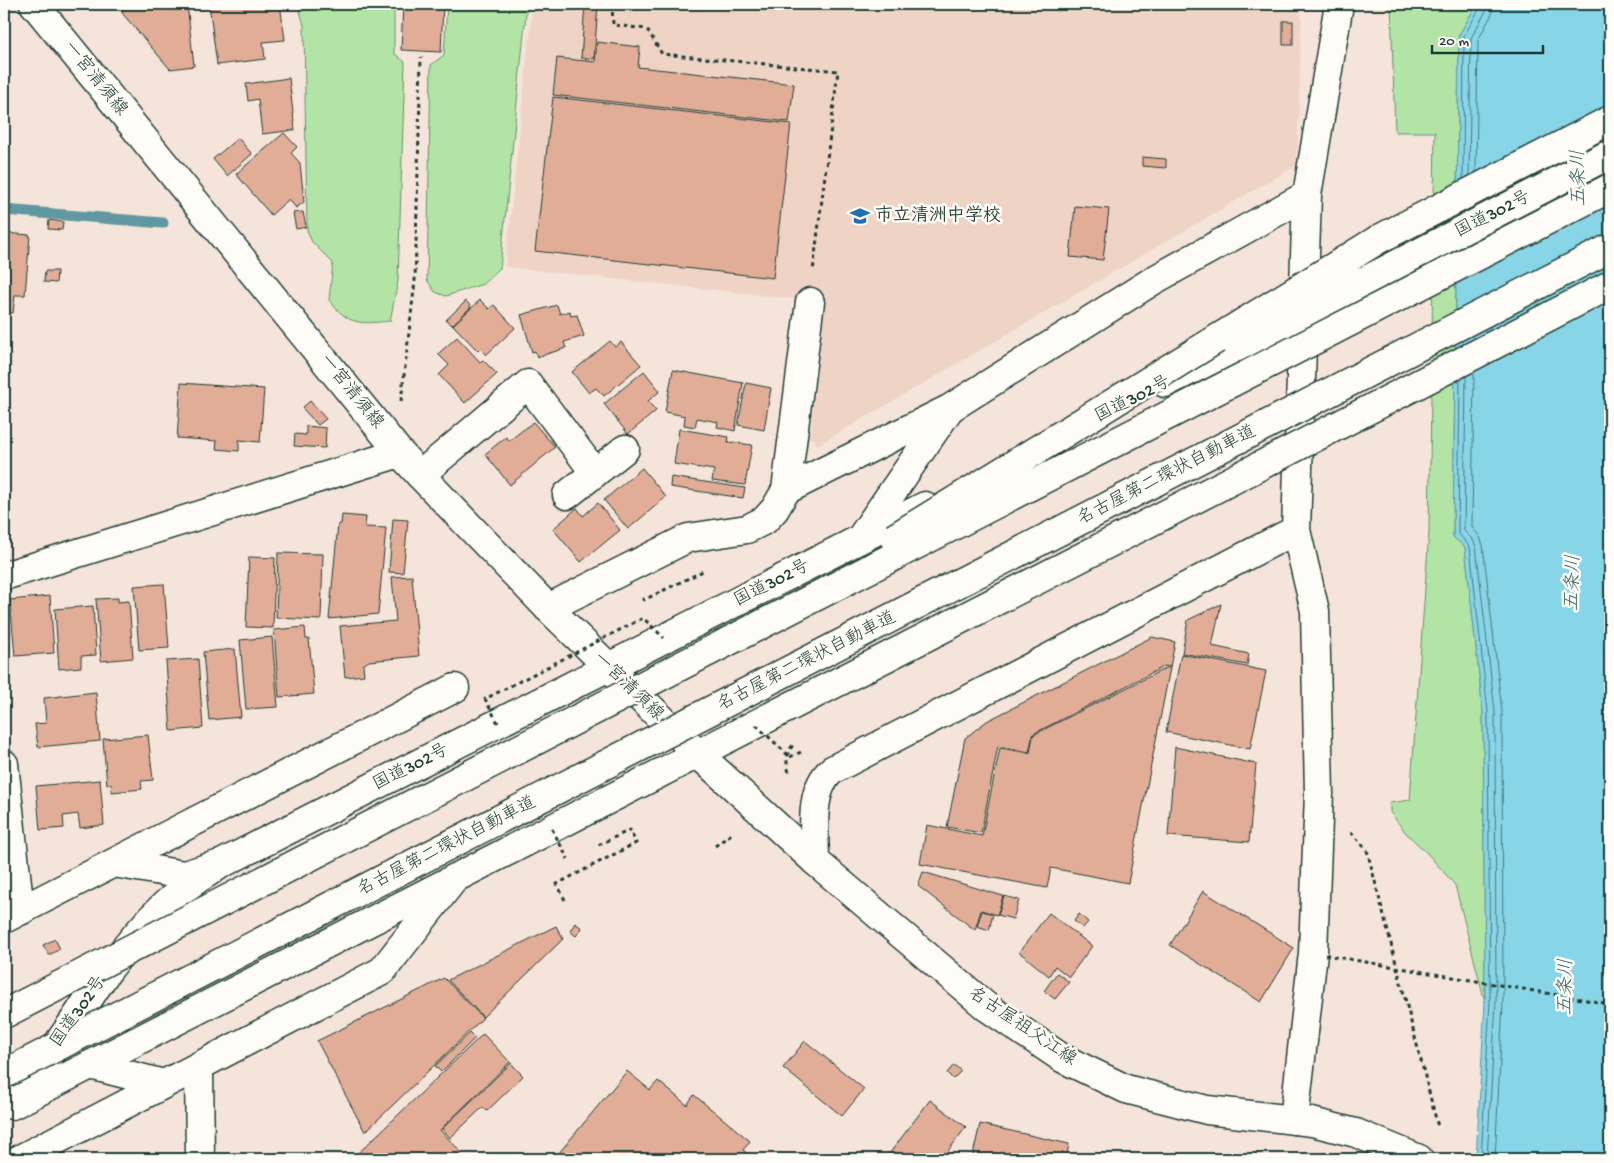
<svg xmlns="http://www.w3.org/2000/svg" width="1614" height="1163" font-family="'Gochi Hand','Klee One',sans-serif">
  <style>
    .built { fill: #efd4c6 }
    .green { fill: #b1e4a5; stroke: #68906c }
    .water { fill: #88d5e8; stroke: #5e98a0 }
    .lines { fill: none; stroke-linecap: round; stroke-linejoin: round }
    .shore { stroke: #497a7c; stroke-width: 1 }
    .stream { stroke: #5e98a0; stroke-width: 11 }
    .building { fill: #e2ad97; stroke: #1f3d34 }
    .minor-casing { stroke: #1f3d34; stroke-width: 31 }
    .major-casing { stroke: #1f3d34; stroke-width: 31 }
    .highway-casing { stroke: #1f3d34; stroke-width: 31 }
    .path { stroke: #1f3d34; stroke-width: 3; stroke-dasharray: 4 4; stroke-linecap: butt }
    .minor { stroke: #fdfcf7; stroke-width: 28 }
    .major { stroke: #fdfcf7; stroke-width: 28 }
    .highway { stroke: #fdfcf7; stroke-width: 28 }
    .highway-bridge-casing { stroke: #1f3d34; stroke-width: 31; stroke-linecap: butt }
    .path-bridge { stroke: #1f3d34; stroke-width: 3; stroke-dasharray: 4 4; stroke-linecap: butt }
    .highway-bridge { stroke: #fdfcf7; stroke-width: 28 }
    .labels { text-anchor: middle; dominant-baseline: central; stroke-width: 5; stroke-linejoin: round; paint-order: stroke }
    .street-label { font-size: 18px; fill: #1f3d34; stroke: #fdfcf7 }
    .poi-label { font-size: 18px; font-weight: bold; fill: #1f3d34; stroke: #fdfcf7; text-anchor: start }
    .water-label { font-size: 19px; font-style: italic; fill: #396361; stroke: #fdfcf7 }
  </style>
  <rect width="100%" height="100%" fill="#f5e4da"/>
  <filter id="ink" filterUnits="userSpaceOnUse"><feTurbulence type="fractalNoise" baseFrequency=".02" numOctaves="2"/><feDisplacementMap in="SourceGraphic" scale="10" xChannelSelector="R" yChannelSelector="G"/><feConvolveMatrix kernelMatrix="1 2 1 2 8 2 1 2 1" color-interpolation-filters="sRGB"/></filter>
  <g filter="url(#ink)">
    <path class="built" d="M 533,4 L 1302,4 L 1297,165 L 818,445 L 810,437 L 824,302 L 505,267 Z"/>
    <path class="green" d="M 298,4 L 394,4 L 394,53 L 405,62 L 398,281 L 390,321 C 360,324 349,326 329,300 L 333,263 L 312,242 L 307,230 L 304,25 Z
      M 447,4 L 527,4 L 500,268 L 483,284 L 446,296 L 435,292 L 427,280 L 431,65 L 444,55 Z
      M 1391,4 L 1477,4 L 1459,35 L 1453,536 L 1465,547 L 1483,711 L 1485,1002 L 1455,885 L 1427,853 L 1406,833 L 1390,812 L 1390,803 L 1410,800 L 1429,532 L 1435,132 L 1395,132 Z"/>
    <path class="water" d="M 1477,4 L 1610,4 L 1610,1159 L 1476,1159 L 1485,1002 L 1483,712 L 1465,547 L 1453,537 L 1459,35 Z"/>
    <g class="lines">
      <path class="shore" d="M 1476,172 L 1478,40 L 1492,14 L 1495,4
        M 1469,176 L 1471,38 L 1486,11 L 1487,4
        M 1463,179 L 1464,36 L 1480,8 L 1481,4
        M 1474,372 L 1472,527 L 1480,537 L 1483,545 L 1502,712 L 1503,1002 L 1495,1159
        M 1466,376 L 1464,531 L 1473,540 L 1476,546 L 1495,712 L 1496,1002 L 1487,1159
        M 1460,379 L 1458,533 L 1470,547 L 1488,712 L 1490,1002 L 1481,1159"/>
      <path class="stream" d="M 4,210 L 163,223"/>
    </g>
    <path class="building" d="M 144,4 L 187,4 L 194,66 L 170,69 L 122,13 L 124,6 Z
      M 209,4 L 280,4 L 285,40 L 263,42 L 265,59 L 217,65 Z
      M 403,4 L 443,4 L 441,52 L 401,50 Z
      M 585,4 L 598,4 L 594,59 L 581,58 Z
      M 1283,21 L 1293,21 L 1293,45 L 1283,45 Z
      M 597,42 L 640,47 L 638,67 L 794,84 L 789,122 L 553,95 L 557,58 L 595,62 Z
      M 289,78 L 295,130 L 262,134 L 258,99 L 248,101 L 246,84 Z
      M 553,97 L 791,124 L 773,278 L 535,251 Z
      M 284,133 L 297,147 L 291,153 L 300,163 L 304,202 L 296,208 L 289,199 L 271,215 L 236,174 Z
      M 238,138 L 252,154 L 227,176 L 213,159 Z
      M 1142,157 L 1166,159 L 1166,168 L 1142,166 Z
      M 1075,206 L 1109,209 L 1103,260 L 1070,257 Z
      M 303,212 L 306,227 L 296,229 L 293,213 Z
      M 49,220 L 63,222 L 62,230 L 48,229 Z
      M 4,233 L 30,235 L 25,295 L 15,295 L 13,313 L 4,313 Z
      M 45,271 L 57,271 L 56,283 L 44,282 Z
      M 480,300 L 489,309 L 494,305 L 515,328 L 486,355 L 480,349 L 478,351 L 453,325 Z
      M 466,301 L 471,307 L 452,325 L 446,320 Z
      M 557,305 L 560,314 L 570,311 L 571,316 L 577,315 L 584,336 L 564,342 L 566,348 L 537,357 L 535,351 L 532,352 L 521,315 Z
      M 457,337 L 480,362 L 483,360 L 497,374 L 465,403 L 439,375 L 449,365 L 438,354 Z
      M 610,341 L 615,347 L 621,342 L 641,365 L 604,396 L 596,388 L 589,393 L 572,372 Z
      M 673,370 L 743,383 L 735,431 L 717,427 L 718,422 L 697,418 L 695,427 L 684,425 L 685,416 L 665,412 Z
      M 644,371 L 660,391 L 648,401 L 656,411 L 628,434 L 604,404 Z
      M 181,383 L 264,389 L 260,442 L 239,440 L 239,451 L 216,449 L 217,441 L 177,438 Z
      M 746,383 L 771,388 L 764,430 L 738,425 Z
      M 310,401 L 326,419 L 318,425 L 302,408 Z
      M 533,422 L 555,447 L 510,485 L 485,454 L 506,437 L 509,441 Z
      M 306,426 L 326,428 L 325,448 L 294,446 L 295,434 L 306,435 Z
      M 679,429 L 729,437 L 728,442 L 752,445 L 745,485 L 712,481 L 714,470 L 674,464 Z
      M 642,468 L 666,497 L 628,529 L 604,500 Z
      M 671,477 L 745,488 L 743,498 L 670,487 Z
      M 598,503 L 620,530 L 581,562 L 553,529 L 577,508 L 583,516 Z
      M 342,515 L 366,517 L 365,527 L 386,528 L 378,614 L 329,619 L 338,524 L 341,524 Z
      M 393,519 L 408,520 L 403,573 L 389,572 Z
      M 278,553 L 323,554 L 321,620 L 276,618 Z
      M 249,557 L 275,558 L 273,628 L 246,627 Z
      M 412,576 L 419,656 L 369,661 L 363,665 L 364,675 L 345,677 L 340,626 L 396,621 L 392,577 Z
      M 164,584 L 169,648 L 139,650 L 134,586 Z
      M 50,596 L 54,653 L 15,656 L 10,600 Z
      M 118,598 L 118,602 L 129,601 L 133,658 L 101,661 L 96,599 Z
      M 1221,604 L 1212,646 L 1249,654 L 1247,665 L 1182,653 L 1188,620 Z
      M 93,606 L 96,655 L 81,656 L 81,667 L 59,669 L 55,609 Z
      M 305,627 L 306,639 L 309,639 L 314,694 L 279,697 L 274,630 Z
      M 272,637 L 278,707 L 246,709 L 240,640 Z
      M 1152,637 L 1175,642 L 1170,667 L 1165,666 L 1033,734 L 1029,752 L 998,746 L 981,833 L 947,827 L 965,738 L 987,721 Z
      M 235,649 L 241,717 L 209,720 L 203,652 Z
      M 1181,654 L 1266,671 L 1250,749 L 1166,732 Z
      M 198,659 L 203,728 L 171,731 L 166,661 Z
      M 1166,668 L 1170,668 L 1128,883 L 1051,868 L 1047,888 L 920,864 L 927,825 L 982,836 L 1000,748 L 1030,753 L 1033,735 Z
      M 96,692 L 100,741 L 38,747 L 35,724 L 46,723 L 44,698 Z
      M 148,735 L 153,780 L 141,781 L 142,789 L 112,792 L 111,784 L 107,785 L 103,739 Z
      M 1175,747 L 1256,764 L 1249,842 L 1168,836 Z
      M 100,780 L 104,825 L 80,828 L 78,814 L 63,816 L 64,828 L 40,830 L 36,786 Z
      M 923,872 L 1003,896 L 997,915 L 981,910 L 975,930 L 918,886 Z
      M 1203,891 L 1294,948 L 1261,1002 L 1170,945 Z
      M 1004,896 L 1019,900 L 1013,919 L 998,915 Z
      M 982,911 L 993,914 L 989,930 L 977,926 Z
      M 1049,913 L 1092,946 L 1069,977 L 1055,966 L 1049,976 L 1019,952 Z
      M 1079,914 L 1088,922 L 1083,928 L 1074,921 Z
      M 575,923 L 582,928 L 576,936 L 570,931 Z
      M 556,926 L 563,939 L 483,1017 L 448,980 Z
      M 55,939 L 60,949 L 49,955 L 43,945 Z
      M 1057,973 L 1069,982 L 1055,999 L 1044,991 Z
      M 444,978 L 483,1018 L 365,1132 L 317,1041 Z
      M 470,1033 L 475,1038 L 441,1072 L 435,1066 Z
      M 483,1034 L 510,1062 L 440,1130 L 462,1153 L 456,1159 L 352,1159 Z
      M 805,1041 L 864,1089 L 842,1116 L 783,1068 Z
      M 511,1063 L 523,1076 L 487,1111 L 483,1107 L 450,1138 L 442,1129 Z
      M 954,1065 L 961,1071 L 953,1079 L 947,1073 Z
      M 627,1071 L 650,1090 L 658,1081 L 687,1105 L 694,1095 L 750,1141 L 743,1150 L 754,1159 L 554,1159 Z
      M 930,1100 L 966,1127 L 942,1159 L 896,1159 L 889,1154 Z
      M 980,1124 L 1069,1144 L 1066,1159 L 972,1159 Z"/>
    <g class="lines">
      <defs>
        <path id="minor" d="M 420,475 L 528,384 L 595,473
          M 786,490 L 810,302
          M 567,495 L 625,449
          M 860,539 L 948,411
          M 4,576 L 400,453
          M 548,608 L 688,538 L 747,529 L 765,520 L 775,509 L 786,490 L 949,409 L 1154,280 L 1307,195
          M 4,764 L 20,911
          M 815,861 C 815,833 808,790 832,770 L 1296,530
          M 114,863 L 184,875 L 217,865
          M 4,919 L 455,688
          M 90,1065 L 164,1084
          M 199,1067 L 200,1159
          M 1294,1120 L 1313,953 L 1319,793 L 1315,611 L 1296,530 L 1307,195 L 1339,4
          M 20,1159 L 382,971 L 454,879"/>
        <path id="major" d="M 34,4 L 400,453 L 420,475 L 548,608 L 698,754 L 815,861 L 988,1008 L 1062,1058 L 1126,1089 L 1207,1110 L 1312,1122 L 1356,1133 L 1419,1159"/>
        <path id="highway" d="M 1379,239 L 1610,120
          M 1165,383 L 1237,347
          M 4,1101 C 48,1068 75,1017 106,973 C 126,946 149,917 175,896 C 188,884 204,875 219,865 L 925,506
          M 12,1105 L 1250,471"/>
      </defs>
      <use href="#minor" class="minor-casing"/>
      <use href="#major" class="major-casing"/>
      <use href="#highway" class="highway-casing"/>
      <path class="path" d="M 612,4 L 613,25 L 647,29 L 662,54 L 838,71 L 813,271
        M 401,401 L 415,281 L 421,57
        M 642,598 L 644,600 L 703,571
        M 790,757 L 801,752
        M 789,772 C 785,763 787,751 794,744
        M 1351,832 L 1367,850 L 1438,1127
        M 715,846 L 734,832
        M 565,900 L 557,884 L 636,843 L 630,830 L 596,846"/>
      <use href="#minor" class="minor"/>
      <use href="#major" class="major"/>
      <use href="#highway" class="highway"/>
      <defs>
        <path id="highway-bridge" d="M 1237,347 L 1610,154
          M 1250,471 L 1610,285
          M 894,538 L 1379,239
          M 4,1014 L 1610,188
          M 4,1074 L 1610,248"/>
      </defs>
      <use href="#highway-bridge" class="highway-bridge-casing"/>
      <path class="path-bridge" d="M 498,723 L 485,699 L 643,618 L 664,638
        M 756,725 L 790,757
        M 552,829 L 568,859
        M 1325,955 L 1610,1004"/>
      <use href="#highway-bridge" class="highway-bridge"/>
    </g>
  </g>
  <defs>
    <symbol id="school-bare" viewBox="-9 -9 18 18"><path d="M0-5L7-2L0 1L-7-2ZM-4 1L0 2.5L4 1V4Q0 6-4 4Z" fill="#1f6fb2" stroke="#fdfcf7" stroke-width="2.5" paint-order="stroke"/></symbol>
  </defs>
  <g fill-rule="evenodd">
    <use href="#school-bare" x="846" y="202" width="28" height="28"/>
  </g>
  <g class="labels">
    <g class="street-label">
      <text transform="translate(95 79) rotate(51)">一宮清須線</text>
      <text transform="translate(1493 215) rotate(-27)">国道302号</text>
      <text transform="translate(351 392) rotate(51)">一宮清須線</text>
      <text transform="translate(1133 400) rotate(-27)">国道302号</text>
      <text transform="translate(1167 476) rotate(-27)">名古屋第二環状自動車道</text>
      <text transform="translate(772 584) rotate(-27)">国道302号</text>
      <text transform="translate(807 662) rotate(-27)">名古屋第二環状自動車道</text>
      <text transform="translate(628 687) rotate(44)">一宮清須線</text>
      <text transform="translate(411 768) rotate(-27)">国道302号</text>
      <text transform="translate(447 847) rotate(-27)">名古屋第二環状自動車道</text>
      <text transform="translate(79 1012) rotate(-55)">国道302号</text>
      <text transform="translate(1022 1027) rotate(34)">名古屋祖父江線</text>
    </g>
    <g class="poi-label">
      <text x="875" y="216">市立清洲中学校</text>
    </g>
    <g class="water-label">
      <text transform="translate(1580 178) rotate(-91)">五条川</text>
      <text transform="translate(1574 583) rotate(-88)">五条川</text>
      <text transform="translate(1567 987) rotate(-89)">五条川</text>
    </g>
  </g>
  <rect width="1614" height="1163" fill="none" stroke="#fdfcf7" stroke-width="20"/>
  <rect x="10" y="10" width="1594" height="1143" fill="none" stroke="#1f3d34" stroke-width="2" filter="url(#ink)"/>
  <path d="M1432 45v8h111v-8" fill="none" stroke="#1f3d34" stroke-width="2.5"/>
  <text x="1439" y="45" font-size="15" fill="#1f3d34" stroke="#fdfcf7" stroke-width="4" paint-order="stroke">20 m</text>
</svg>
